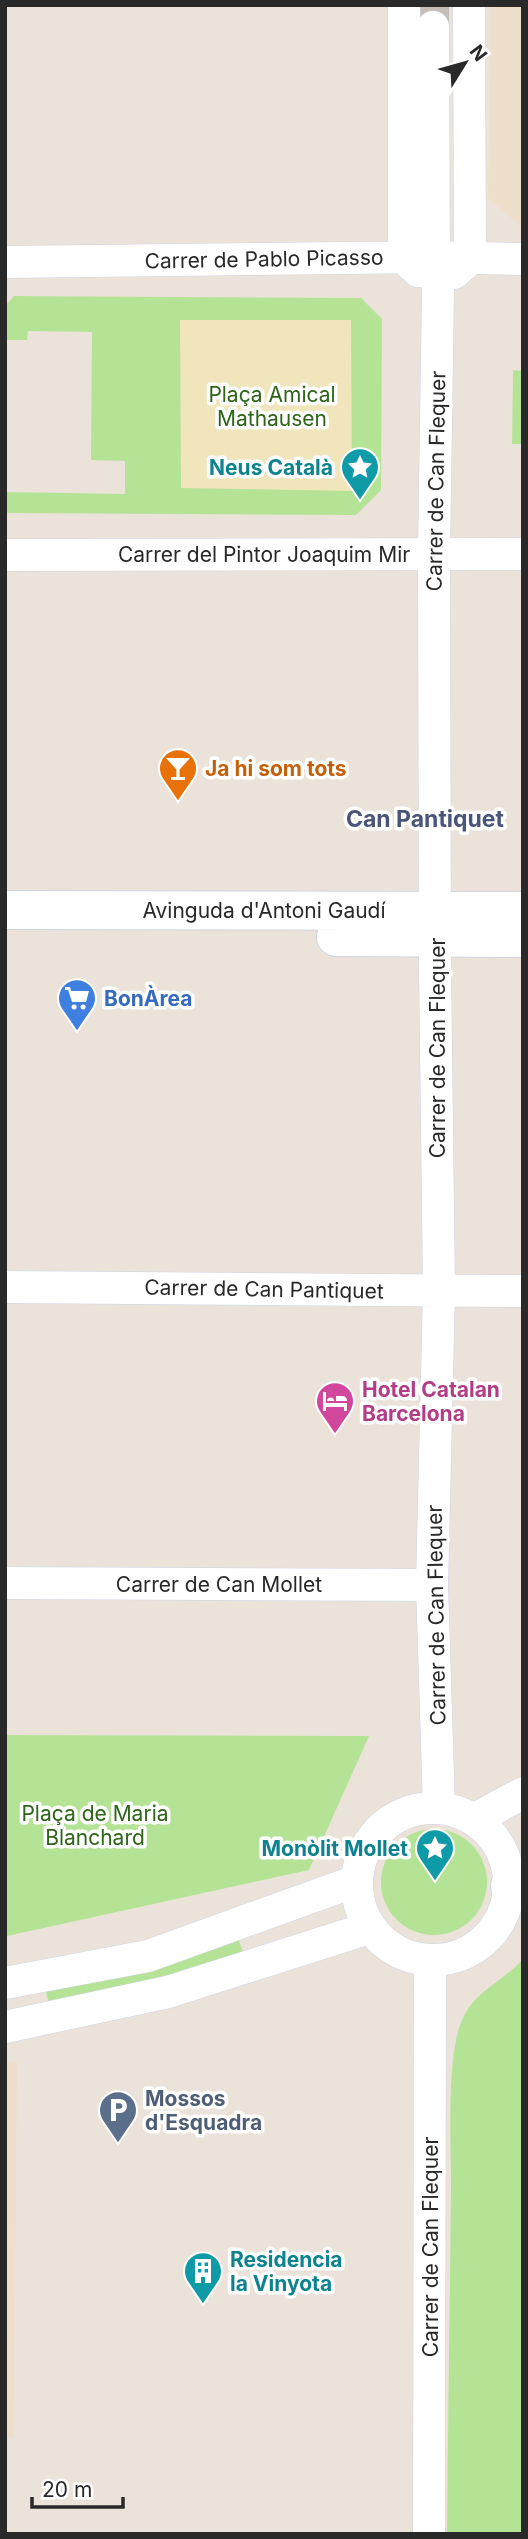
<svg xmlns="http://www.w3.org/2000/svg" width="528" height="2539" font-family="Inter,sans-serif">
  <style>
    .education { fill: #eddfc9 }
    .green { fill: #b5e396 }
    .sand { fill: #f1e5bc }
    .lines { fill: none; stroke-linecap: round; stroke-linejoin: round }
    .street-tunnel { stroke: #c4beb7; stroke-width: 32; stroke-dasharray: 32 16; stroke-linecap: butt }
    .street-casing { stroke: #cfd4e2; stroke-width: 33 }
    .secondary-casing { stroke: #cfd4e2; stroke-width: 40 }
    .street { stroke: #fff; stroke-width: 32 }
    .secondary { stroke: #fff; stroke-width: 38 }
    .labels { text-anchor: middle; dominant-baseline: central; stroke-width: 7; stroke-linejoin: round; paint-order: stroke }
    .street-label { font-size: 21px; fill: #292929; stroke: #fff }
    .park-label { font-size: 21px; fill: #2e6519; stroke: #fff }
    .culture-label { font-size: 21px; font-weight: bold; fill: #0d838f; stroke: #fff; text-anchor: end }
    .food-label { font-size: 21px; font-weight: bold; fill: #c56008; stroke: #fff; text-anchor: start }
    .shop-label { font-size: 21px; font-weight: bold; fill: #366cbe; stroke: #fff; text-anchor: start }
    .hotel-label { font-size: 21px; font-weight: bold; fill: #b23c85; stroke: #fff; text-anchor: start }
    .service-label { font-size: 21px; font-weight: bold; fill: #4e5e75; stroke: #fff; text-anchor: start }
    .neighbourhood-label { font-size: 23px; font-weight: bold; fill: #495579; stroke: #fff }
  </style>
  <rect width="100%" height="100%" fill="#ebe3da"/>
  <path class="education" d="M 491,5 L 523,5 L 523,228 L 488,198 Z
    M 17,2061 L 14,2437 L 5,2438 L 5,2063 Z"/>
  <path class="green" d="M 14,296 L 361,298 L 382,319 L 381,490 L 356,515 L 8,513 L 5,510 L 5,492 L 125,494 L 125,461 L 91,460 L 92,332 L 28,331 L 27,340 L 5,340 L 5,306 Z
    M 513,370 L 523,371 L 523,444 L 512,444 Z
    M 5,1735 L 369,1736 L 309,1870 L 7,1936 Z
    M381 1882a53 53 0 1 1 106 0a53 53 0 1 1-106 0Z
    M 237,1935 L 244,1955 L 161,1983 L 50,2007 L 44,1985 Z
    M 523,1959 L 523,2534 L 447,2534 C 448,2416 450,2299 451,2182 C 451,2140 446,2053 463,2018 C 476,1990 504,1981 523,1959 Z"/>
  <path class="sand" d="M 180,320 L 351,320 L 352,491 L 181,488 Z"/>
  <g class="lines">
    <path class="street-tunnel" d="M 433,27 L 433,5"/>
    <defs>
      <path id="street" d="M 404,5 L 404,258 L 418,271
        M 433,27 L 434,257 L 438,289 L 434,554 L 435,965 L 439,1291 L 432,1585 L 439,1807
        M 5,262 L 434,257 L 523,259
        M 454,273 L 470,259 L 469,5
        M 5,555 L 523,554
        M 5,1287 L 523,1291
        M 5,1583 L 432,1585
        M357 1884a76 76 0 1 1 152 0a76 76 0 1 1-152 0Z
        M 475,1819 L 523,1793
        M 5,1983 L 148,1956 L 356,1881
        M 5,2027 L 168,1992 L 369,1928
        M 429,2534 L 430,1961"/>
      <path id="secondary" d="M 5,910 L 523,911
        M 336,937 L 523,938
        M 510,1886 L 523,1886"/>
    </defs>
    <use href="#street" class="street-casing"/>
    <use href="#secondary" class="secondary-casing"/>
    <use href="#street" class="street"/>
    <use href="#secondary" class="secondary"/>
  </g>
  <defs>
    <symbol id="sight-pin" viewBox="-11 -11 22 30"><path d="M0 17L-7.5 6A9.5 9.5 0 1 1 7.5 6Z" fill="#0f9aa8" stroke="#fff"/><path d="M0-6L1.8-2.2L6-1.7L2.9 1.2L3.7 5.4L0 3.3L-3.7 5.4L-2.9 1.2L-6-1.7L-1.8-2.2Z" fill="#fff"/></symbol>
    <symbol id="bar-pin" viewBox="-11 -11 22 30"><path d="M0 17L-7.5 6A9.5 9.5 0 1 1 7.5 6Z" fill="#e8710a" stroke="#fff"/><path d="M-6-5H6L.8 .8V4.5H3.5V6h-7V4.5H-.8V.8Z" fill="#fff"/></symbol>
    <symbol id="supermarket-pin" viewBox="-11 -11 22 30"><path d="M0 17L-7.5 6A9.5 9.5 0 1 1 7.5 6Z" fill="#3f7fe0" stroke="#fff"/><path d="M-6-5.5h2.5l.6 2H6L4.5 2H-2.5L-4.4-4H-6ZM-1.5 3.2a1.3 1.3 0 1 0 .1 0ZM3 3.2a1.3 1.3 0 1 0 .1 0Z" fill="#fff"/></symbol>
    <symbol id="hotel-pin" viewBox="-11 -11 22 30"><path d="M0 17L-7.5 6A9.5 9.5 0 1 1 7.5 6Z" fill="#d1479c" stroke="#fff"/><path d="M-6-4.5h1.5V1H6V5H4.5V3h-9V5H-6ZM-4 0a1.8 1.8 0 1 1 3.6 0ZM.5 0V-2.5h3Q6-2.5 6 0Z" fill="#fff"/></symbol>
    <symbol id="parking-pin" viewBox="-11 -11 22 30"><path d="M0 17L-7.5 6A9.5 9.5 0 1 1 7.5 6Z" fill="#5c6f8a" stroke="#fff"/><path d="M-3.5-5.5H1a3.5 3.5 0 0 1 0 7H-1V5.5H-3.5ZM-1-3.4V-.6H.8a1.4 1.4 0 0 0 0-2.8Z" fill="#fff"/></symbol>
    <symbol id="building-pin" viewBox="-11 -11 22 30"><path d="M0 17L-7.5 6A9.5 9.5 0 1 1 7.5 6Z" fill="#0f9aa8" stroke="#fff"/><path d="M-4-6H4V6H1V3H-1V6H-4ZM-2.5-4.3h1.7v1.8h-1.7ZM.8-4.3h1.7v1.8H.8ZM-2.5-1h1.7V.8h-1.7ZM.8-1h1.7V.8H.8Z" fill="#fff"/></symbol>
  </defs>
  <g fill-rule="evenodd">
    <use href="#sight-pin" x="338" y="445" width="44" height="60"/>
    <use href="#bar-pin" x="156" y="746" width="44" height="60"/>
    <use href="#supermarket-pin" x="55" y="976" width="44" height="60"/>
    <use href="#hotel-pin" x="313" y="1379" width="44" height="60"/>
    <use href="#sight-pin" x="413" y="1826" width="44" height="60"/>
    <use href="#parking-pin" x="96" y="2088" width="44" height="60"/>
    <use href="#building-pin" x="181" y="2249" width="44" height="60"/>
  </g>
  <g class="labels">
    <g class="street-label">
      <text transform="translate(264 259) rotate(-1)">Carrer de Pablo Picasso</text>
      <text transform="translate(436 481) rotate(-89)">Carrer de Can Flequer</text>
      <text x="264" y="554">Carrer del Pintor Joaquim Mir</text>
      <text x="264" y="910">Avinguda d'Antoni Gaudí</text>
      <text transform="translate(437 1048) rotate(-90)">Carrer de Can Flequer</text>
      <text transform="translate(264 1289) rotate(1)">Carrer de Can Pantiquet</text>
      <text x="219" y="1584">Carrer de Can Mollet</text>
      <text transform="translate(436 1615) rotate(-91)">Carrer de Can Flequer</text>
      <text transform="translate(430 2247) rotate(-90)">Carrer de Can Flequer</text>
    </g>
    <g class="park-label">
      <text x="272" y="394">Plaça Amical<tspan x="272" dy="24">Mathausen</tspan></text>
      <text x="95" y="1813">Plaça de Maria<tspan x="95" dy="24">Blanchard</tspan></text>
    </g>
    <g class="culture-label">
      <text x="333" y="467">Neus Català</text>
      <text x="408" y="1848">Monòlit Mollet</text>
      <text x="230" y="2259" text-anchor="start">Residencia<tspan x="230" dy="24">la Vinyota</tspan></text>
    </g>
    <g class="food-label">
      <text x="205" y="768">Ja hi som tots</text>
    </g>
    <g class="shop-label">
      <text x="104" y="998">BonÀrea</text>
    </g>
    <g class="hotel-label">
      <text x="362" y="1389">Hotel Catalan<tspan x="362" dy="24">Barcelona</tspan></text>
    </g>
    <g class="service-label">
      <text x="145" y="2098">Mossos<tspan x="145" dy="24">d'Esquadra</tspan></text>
    </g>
    <g class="neighbourhood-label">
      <text x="425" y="819">Can Pantiquet</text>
    </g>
  </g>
  <rect width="528" height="2539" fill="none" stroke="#292929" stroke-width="14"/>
  <g transform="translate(465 63) rotate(53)" stroke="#ffffff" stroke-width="5" paint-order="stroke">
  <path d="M0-5L12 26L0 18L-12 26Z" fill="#292929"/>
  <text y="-10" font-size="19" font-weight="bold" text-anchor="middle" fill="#292929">N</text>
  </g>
  <path d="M32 2497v10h91v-10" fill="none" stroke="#292929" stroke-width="3.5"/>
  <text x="42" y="2497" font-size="21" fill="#292929" stroke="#ffffff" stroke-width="5" paint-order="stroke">20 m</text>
</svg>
